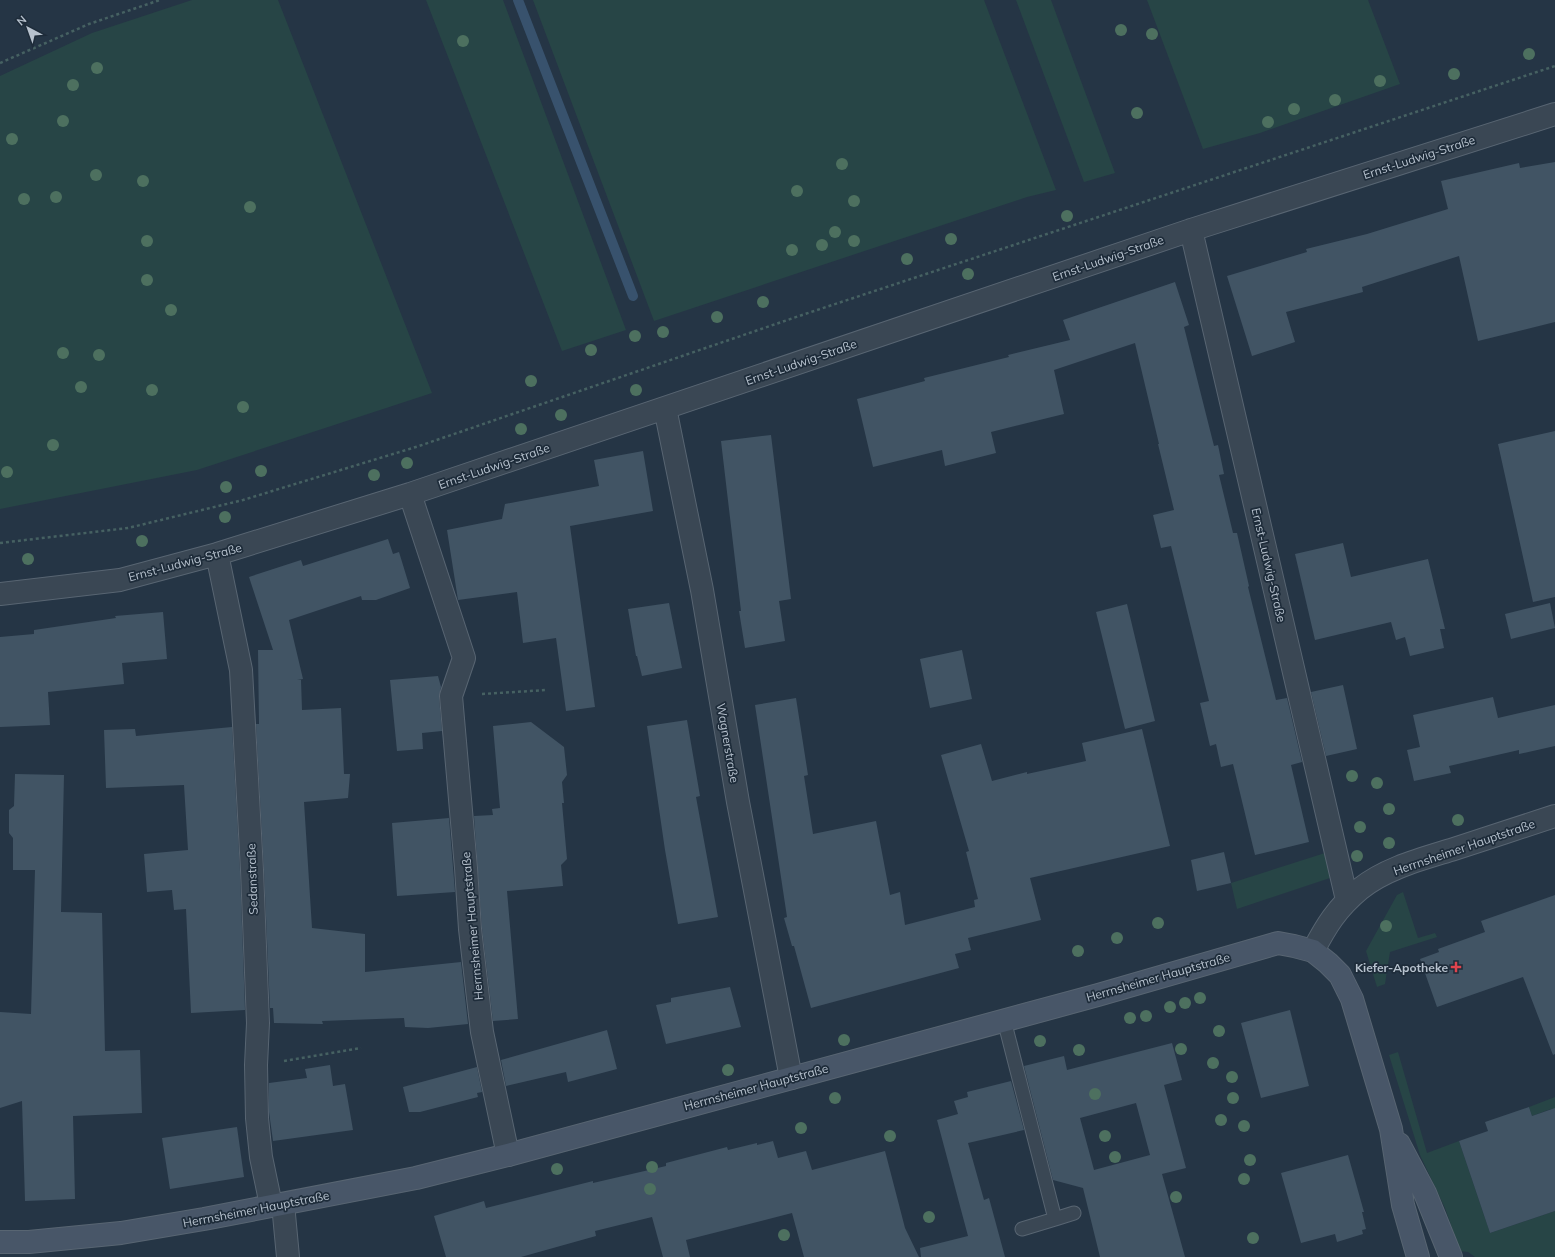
<svg xmlns="http://www.w3.org/2000/svg" width="1555" height="1257" font-family="Mulish,sans-serif">
  <style>
    .green { fill: #274546 }
    .lines { fill: none; stroke-linecap: round; stroke-linejoin: round }
    .stream { stroke: #38526d; stroke-width: 10 }
    .building { fill: #415464; fill-rule: evenodd }
    .lane-casing { stroke: #586572; stroke-width: 15 }
    .street-casing { stroke: #586572; stroke-width: 24 }
    .secondary-casing { stroke: #586572; stroke-width: 24 }
    .path { stroke: #466162; stroke-width: 2.5; stroke-dasharray: 3 3; stroke-linecap: butt }
    .lane { stroke: #3a4754; stroke-width: 13 }
    .street { stroke: #3a4754; stroke-width: 22 }
    .secondary { stroke: #485668; stroke-width: 22 }
    .tree { fill: #4d705f }
    .health-dot { fill: #e0444e; stroke: #1e2c3a; stroke-width: 1.5 }
    .labels { text-anchor: middle; dominant-baseline: central; stroke-width: 3.5; stroke-linejoin: round; paint-order: stroke }
    .street-label { font-size: 12px; fill: #b7c2ce; stroke: #1e2c3a }
    .poi-label { font-size: 12px; font-weight: bold; fill: #b7c2ce; stroke: #1e2c3a; text-anchor: end }
  </style>
  <rect width="100%" height="100%" fill="#253545"/>
  <path class="green" d="M 192,0 L 278,0 L 432,393 L 197,470 L 0,509 L 0,76 L 92,33 Z
    M 426,0 L 503,0 L 626,330 L 562,351 Z
    M 533,0 L 984,0 L 1056,190 L 1027,197 L 654,321 Z
    M 1016,0 L 1051,0 L 1115,173 L 1084,182 Z
    M 1147,0 L 1368,0 L 1400,84 L 1260,133 L 1203,149 Z
    M 1325,853 L 1330,878 L 1237,909 L 1231,883 Z
    M 1403,892 L 1418,938 L 1435,933 L 1437,937 L 1390,952 L 1385,984 L 1377,987 L 1366,951 L 1397,895 Z
    M 1398,1052 L 1427,1153 L 1459,1141 L 1490,1233 L 1555,1211 L 1555,1257 L 1475,1257 L 1468,1252 L 1460,1251 L 1445,1208 L 1420,1155 L 1389,1055 Z
    M 1555,1097 L 1555,1120 L 1551,1109 L 1532,1116 L 1529,1107 Z"/>
  <g class="lines">
    <path class="stream" d="M 518,0 L 633,296"/>
  </g>
  <path class="building" d="M 1555,162 L 1555,322 L 1478,341 L 1459,256 L 1362,287 L 1363,292 L 1286,312 L 1295,342 L 1252,356 L 1227,276 L 1307,252 L 1306,249 L 1367,234 L 1448,209 L 1441,181 L 1519,163 L 1520,168 Z
    M 1175,282 L 1189,325 L 1184,327 L 1214,446 L 1218,445 L 1224,474 L 1219,475 L 1233,533 L 1237,533 L 1249,586 L 1248,587 L 1276,700 L 1287,698 L 1302,762 L 1291,765 L 1309,842 L 1255,855 L 1233,764 L 1221,767 L 1216,744 L 1210,746 L 1200,703 L 1209,701 L 1171,546 L 1161,548 L 1153,515 L 1174,510 L 1158,444 L 1159,444 L 1135,343 L 1054,370 L 1064,414 L 991,432 L 996,453 L 945,466 L 942,450 L 873,467 L 857,399 L 925,381 L 924,378 L 1009,357 L 1008,355 L 1070,340 L 1063,320 Z
    M 1555,431 L 1555,597 L 1533,602 L 1498,444 Z
    M 771,435 L 791,599 L 779,601 L 785,641 L 745,648 L 739,611 L 741,611 L 721,441 Z
    M 643,451 L 653,511 L 570,526 L 595,707 L 566,711 L 556,638 L 523,643 L 517,592 L 458,600 L 447,530 L 502,519 L 505,504 L 599,486 L 594,460 Z
    M 388,539 L 393,554 L 399,552 L 410,588 L 376,600 L 362,600 L 361,596 L 289,620 L 303,679 L 297,680 L 301,680 L 302,710 L 341,708 L 344,774 L 350,774 L 348,798 L 304,802 L 312,928 L 365,934 L 365,972 L 461,962 L 468,1024 L 428,1028 L 405,1027 L 404,1018 L 322,1021 L 323,1024 L 274,1023 L 273,1008 L 270,1008 L 264,870 L 256,724 L 259,724 L 258,650 L 273,650 L 249,577 L 301,560 L 303,566 Z
    M 1343,543 L 1351,577 L 1428,559 L 1445,629 L 1440,629 L 1444,648 L 1410,656 L 1405,637 L 1396,640 L 1391,622 L 1315,640 L 1295,554 Z
    M 669,603 L 682,668 L 642,676 L 637,656 L 636,656 L 628,609 Z
    M 1550,603 L 1555,628 L 1511,639 L 1505,614 Z
    M 1127,604 L 1155,721 L 1125,729 L 1096,612 Z
    M 163,612 L 167,659 L 122,663 L 124,684 L 48,692 L 50,725 L 0,727 L 0,637 L 34,634 L 34,630 L 116,618 L 115,616 Z
    M 962,650 L 972,699 L 930,708 L 920,659 Z
    M 438,676 L 441,687 L 439,697 L 442,731 L 422,733 L 423,749 L 397,751 L 390,680 Z
    M 1343,685 L 1357,749 L 1326,756 L 1311,692 Z
    M 1493,697 L 1498,718 L 1555,705 L 1555,746 L 1519,754 L 1519,750 L 1449,766 L 1451,773 L 1414,781 L 1407,750 L 1420,747 L 1413,715 Z
    M 796,698 L 808,775 L 804,776 L 813,834 L 876,821 L 890,895 L 900,892 L 905,925 L 975,907 L 974,900 L 978,899 L 966,852 L 969,851 L 941,755 L 981,744 L 992,781 L 1027,772 L 1027,774 L 1086,761 L 1082,743 L 1142,729 L 1170,846 L 1030,878 L 1041,920 L 968,938 L 971,950 L 955,954 L 959,968 L 811,1008 L 794,946 L 792,946 L 784,918 L 787,917 L 755,705 Z
    M 687,720 L 700,796 L 696,797 L 718,917 L 678,924 L 665,850 L 647,726 Z
    M 531,722 L 564,747 L 567,775 L 562,782 L 564,803 L 562,803 L 567,859 L 561,865 L 563,886 L 507,891 L 518,1019 L 493,1021 L 482,928 L 474,816 L 493,815 L 492,809 L 500,808 L 493,726 Z
    M 232,727 L 240,871 L 245,1010 L 191,1013 L 186,909 L 174,910 L 172,890 L 147,892 L 144,854 L 188,850 L 184,785 L 106,788 L 104,730 L 135,729 L 136,736 Z
    M 15,774 L 64,775 L 61,912 L 102,913 L 105,1051 L 140,1050 L 142,1113 L 73,1116 L 75,1199 L 25,1201 L 22,1101 L 0,1108 L 0,1012 L 31,1014 L 35,870 L 13,870 L 13,838 L 9,833 L 9,810 L 14,806 Z
    M 449,818 L 455,892 L 397,896 L 392,823 Z
    M 1224,852 L 1231,883 L 1197,891 L 1191,860 Z
    M 1555,895 L 1555,1054 L 1553,1055 L 1523,977 L 1437,1007 L 1420,959 L 1439,952 L 1438,949 L 1485,932 L 1481,921 Z
    M 730,987 L 741,1027 L 666,1044 L 656,1005 L 671,1002 L 671,998 Z
    M 1290,1010 L 1309,1086 L 1261,1098 L 1241,1023 Z
    M 607,1030 L 617,1069 L 568,1082 L 566,1072 L 506,1086 L 501,1060 Z
    M 1172,1043 L 1182,1080 L 1164,1085 L 1186,1168 L 1162,1174 L 1185,1257 L 1100,1257 L 1083,1188 L 1053,1180 L 1024,1066 L 1064,1056 L 1067,1070 ZM 1136,1103 L 1150,1155 L 1094,1170 L 1080,1118 Z
    M 330,1065 L 333,1086 L 345,1084 L 353,1130 L 273,1141 L 269,1112 L 269,1083 L 307,1078 L 305,1069 Z
    M 477,1067 L 482,1092 L 477,1093 L 478,1097 L 420,1112 L 409,1112 L 403,1087 Z
    M 1011,1081 L 1024,1130 L 968,1143 L 984,1200 L 989,1198 L 1005,1257 L 921,1257 L 920,1248 L 968,1236 L 937,1120 L 958,1114 L 954,1101 L 968,1097 L 967,1092 Z
    M 1529,1107 L 1532,1116 L 1555,1108 L 1555,1211 L 1490,1233 L 1459,1141 L 1488,1131 L 1485,1122 Z
    M 237,1127 L 244,1177 L 170,1189 L 162,1138 Z
    M 773,1141 L 778,1158 L 806,1151 L 812,1170 L 885,1151 L 905,1228 L 919,1257 L 804,1257 L 792,1213 L 686,1240 L 690,1257 L 663,1257 L 652,1217 L 595,1231 L 596,1236 L 521,1257 L 446,1257 L 434,1216 L 484,1201 L 486,1208 L 593,1181 L 593,1183 L 666,1166 L 666,1163 L 727,1147 L 728,1150 L 757,1143 L 757,1145 Z
    M 1348,1155 L 1364,1212 L 1362,1212 L 1366,1229 L 1362,1230 L 1363,1234 L 1337,1242 L 1335,1234 L 1301,1243 L 1281,1173 Z"/>
  <g class="lines">
    <defs>
      <path id="lane" d="M 1004,1020 L 1055,1219 L 1022,1229
        M 1055,1219 L 1074,1213"/>
      <path id="street" d="M 1191,230 L 1347,900
        M 665,408 L 702,590 L 738,802 L 791,1078
        M 410,494 L 464,658 L 451,696 L 466,868 L 470,929 L 482,1032 L 508,1155
        M 217,554 L 241,670 L 252,870 L 258,1023 L 256,1065 L 257,1118 L 261,1157 L 271,1205
        M 0,594 L 120,580 L 217,554 L 410,494 L 1191,230 L 1555,114
        M 1313,951 C 1326,926 1337,908 1360,889 C 1386,868 1422,859 1454,849 C 1488,838 1521,827 1555,816
        M 283,1204 L 288,1257"/>
      <path id="secondary" d="M 1399,1144 L 1425,1193 L 1451,1257
        M 0,1242 L 29,1242 L 121,1233 L 204,1219 L 416,1178 L 508,1155 L 1098,995 L 1278,943 L 1294,946 L 1313,951 L 1328,963 L 1340,975 L 1352,999 L 1391,1129 L 1403,1205 L 1418,1257"/>
    </defs>
    <use href="#lane" class="lane-casing"/>
    <use href="#street" class="street-casing"/>
    <use href="#secondary" class="secondary-casing"/>
    <path class="path" d="M 0,63 L 89,24 L 160,0
      M 0,543 L 128,528 L 243,500 L 419,446 L 805,314 L 1555,66
      M 482,694 L 546,690
      M 284,1061 L 361,1048"/>
    <use href="#lane" class="lane"/>
    <use href="#street" class="street"/>
    <use href="#secondary" class="secondary"/>
  </g>
  <g class="tree">
    <circle cx="1121" cy="30" r="6"/>
    <circle cx="1152" cy="34" r="6"/>
    <circle cx="463" cy="41" r="6"/>
    <circle cx="1529" cy="54" r="6"/>
    <circle cx="97" cy="68" r="6"/>
    <circle cx="1454" cy="74" r="6"/>
    <circle cx="1380" cy="81" r="6"/>
    <circle cx="73" cy="85" r="6"/>
    <circle cx="1335" cy="100" r="6"/>
    <circle cx="1294" cy="109" r="6"/>
    <circle cx="1137" cy="113" r="6"/>
    <circle cx="63" cy="121" r="6"/>
    <circle cx="1268" cy="122" r="6"/>
    <circle cx="12" cy="139" r="6"/>
    <circle cx="842" cy="164" r="6"/>
    <circle cx="96" cy="175" r="6"/>
    <circle cx="143" cy="181" r="6"/>
    <circle cx="797" cy="191" r="6"/>
    <circle cx="56" cy="197" r="6"/>
    <circle cx="24" cy="199" r="6"/>
    <circle cx="854" cy="201" r="6"/>
    <circle cx="250" cy="207" r="6"/>
    <circle cx="1067" cy="216" r="6"/>
    <circle cx="835" cy="232" r="6"/>
    <circle cx="951" cy="239" r="6"/>
    <circle cx="147" cy="241" r="6"/>
    <circle cx="854" cy="241" r="6"/>
    <circle cx="822" cy="245" r="6"/>
    <circle cx="792" cy="250" r="6"/>
    <circle cx="907" cy="259" r="6"/>
    <circle cx="968" cy="274" r="6"/>
    <circle cx="147" cy="280" r="6"/>
    <circle cx="763" cy="302" r="6"/>
    <circle cx="171" cy="310" r="6"/>
    <circle cx="717" cy="317" r="6"/>
    <circle cx="663" cy="332" r="6"/>
    <circle cx="635" cy="336" r="6"/>
    <circle cx="591" cy="350" r="6"/>
    <circle cx="63" cy="353" r="6"/>
    <circle cx="99" cy="355" r="6"/>
    <circle cx="531" cy="381" r="6"/>
    <circle cx="81" cy="387" r="6"/>
    <circle cx="152" cy="390" r="6"/>
    <circle cx="636" cy="390" r="6"/>
    <circle cx="243" cy="407" r="6"/>
    <circle cx="561" cy="415" r="6"/>
    <circle cx="521" cy="429" r="6"/>
    <circle cx="53" cy="445" r="6"/>
    <circle cx="407" cy="463" r="6"/>
    <circle cx="261" cy="471" r="6"/>
    <circle cx="7" cy="472" r="6"/>
    <circle cx="374" cy="475" r="6"/>
    <circle cx="226" cy="487" r="6"/>
    <circle cx="225" cy="517" r="6"/>
    <circle cx="142" cy="541" r="6"/>
    <circle cx="28" cy="559" r="6"/>
    <circle cx="1352" cy="776" r="6"/>
    <circle cx="1377" cy="783" r="6"/>
    <circle cx="1389" cy="809" r="6"/>
    <circle cx="1458" cy="820" r="6"/>
    <circle cx="1360" cy="827" r="6"/>
    <circle cx="1389" cy="843" r="6"/>
    <circle cx="1357" cy="856" r="6"/>
    <circle cx="1158" cy="923" r="6"/>
    <circle cx="1386" cy="926" r="6"/>
    <circle cx="1117" cy="938" r="6"/>
    <circle cx="1078" cy="951" r="6"/>
    <circle cx="1200" cy="998" r="6"/>
    <circle cx="1185" cy="1003" r="6"/>
    <circle cx="1170" cy="1007" r="6"/>
    <circle cx="1146" cy="1016" r="6"/>
    <circle cx="1130" cy="1018" r="6"/>
    <circle cx="1219" cy="1031" r="6"/>
    <circle cx="844" cy="1040" r="6"/>
    <circle cx="1040" cy="1041" r="6"/>
    <circle cx="1181" cy="1049" r="6"/>
    <circle cx="1079" cy="1050" r="6"/>
    <circle cx="1213" cy="1063" r="6"/>
    <circle cx="728" cy="1070" r="6"/>
    <circle cx="1232" cy="1077" r="6"/>
    <circle cx="1095" cy="1094" r="6"/>
    <circle cx="835" cy="1098" r="6"/>
    <circle cx="1233" cy="1098" r="6"/>
    <circle cx="1221" cy="1120" r="6"/>
    <circle cx="1244" cy="1126" r="6"/>
    <circle cx="801" cy="1128" r="6"/>
    <circle cx="890" cy="1136" r="6"/>
    <circle cx="1105" cy="1136" r="6"/>
    <circle cx="1115" cy="1157" r="6"/>
    <circle cx="1250" cy="1160" r="6"/>
    <circle cx="652" cy="1167" r="6"/>
    <circle cx="557" cy="1169" r="6"/>
    <circle cx="1244" cy="1179" r="6"/>
    <circle cx="650" cy="1189" r="6"/>
    <circle cx="1176" cy="1197" r="6"/>
    <circle cx="929" cy="1217" r="6"/>
    <circle cx="784" cy="1235" r="6"/>
    <circle cx="1253" cy="1238" r="6"/>
  </g>
  <path class="health-dot" d="M1454 961h4v4h4v4h-4v4h-4v-4h-4v-4h4z"/>
  <g class="labels">
    <g class="street-label">
      <text transform="translate(1419 157) rotate(-18)">Ernst-Ludwig-Straße</text>
      <text transform="translate(1108 258) rotate(-19)">Ernst-Ludwig-Straße</text>
      <text transform="translate(801 362) rotate(-19)">Ernst-Ludwig-Straße</text>
      <text transform="translate(494 466) rotate(-19)">Ernst-Ludwig-Straße</text>
      <text transform="translate(185 562) rotate(-15)">Ernst-Ludwig-Straße</text>
      <text transform="translate(1269 565) rotate(77)">Ernst-Ludwig-Straße</text>
      <text transform="translate(728 743) rotate(80)">Wagnerstraße</text>
      <text transform="translate(1464 847) rotate(-19)">Herrnsheimer Hauptstraße</text>
      <text transform="translate(252 879) rotate(-92)">Sedanstraße</text>
      <text transform="translate(472 926) rotate(-95)">Herrnsheimer Hauptstraße</text>
      <text transform="translate(1158 977) rotate(-16)">Herrnsheimer Hauptstraße</text>
      <text transform="translate(756 1087) rotate(-15)">Herrnsheimer Hauptstraße</text>
      <text transform="translate(256 1209) rotate(-11)">Herrnsheimer Hauptstraße</text>
    </g>
    <g class="poi-label">
      <text x="1448" y="967">Kiefer-Apotheke</text>
    </g>
  </g>
  <g transform="translate(28 28) rotate(319)" stroke="#1e2c3a" stroke-width="3" paint-order="stroke">
  <path d="M0-3L7 15L0 10L-7 15Z" fill="#b7c2ce"/>
  <text y="-6" font-size="11" font-weight="bold" text-anchor="middle" fill="#b7c2ce">N</text>
  </g>
</svg>
